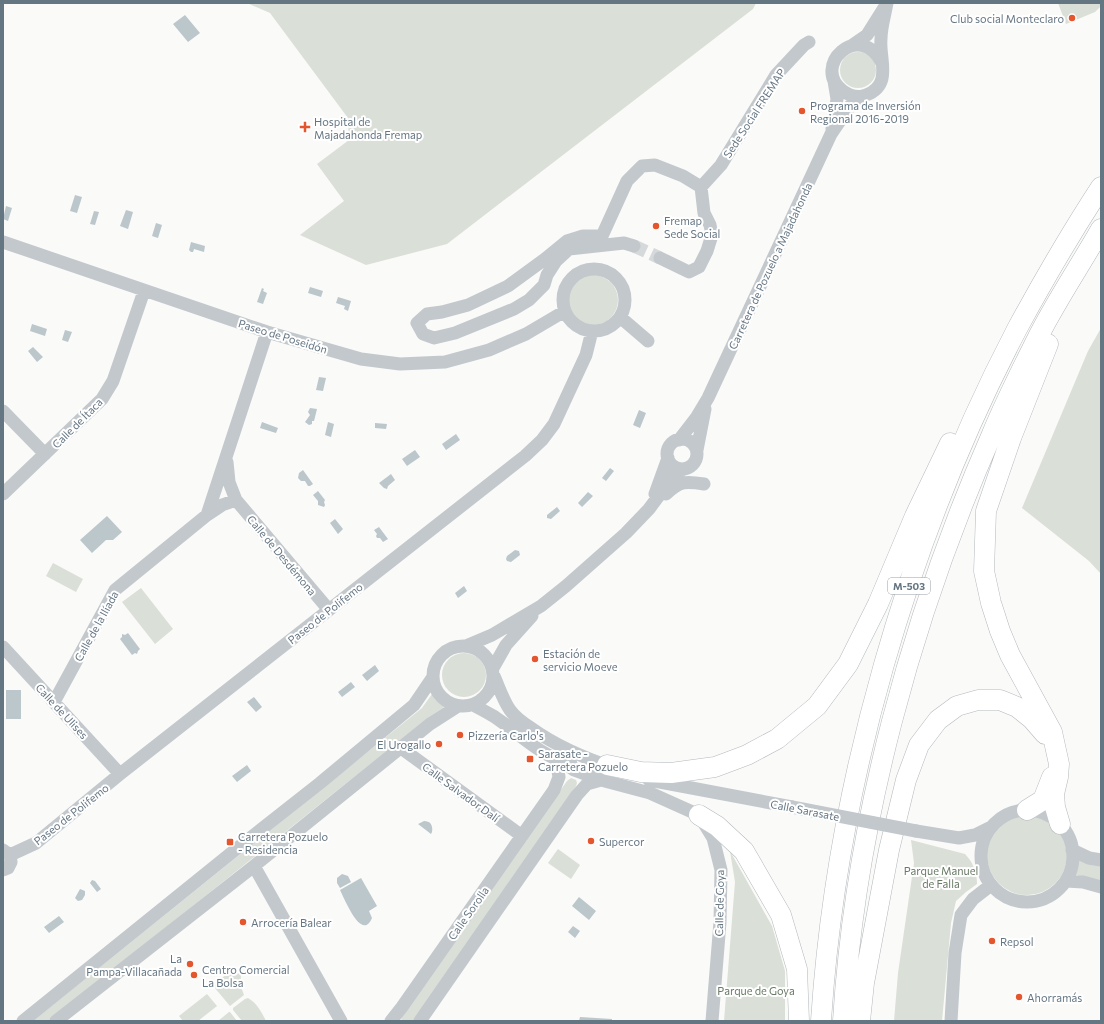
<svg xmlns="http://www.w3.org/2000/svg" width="1104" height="1024" font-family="Commissioner,sans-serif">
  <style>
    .green { fill: #dadfd7 }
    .water { fill: #bbc7cb }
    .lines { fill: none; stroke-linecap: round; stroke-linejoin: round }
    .minor-tunnel { stroke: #d5d9db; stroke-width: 13; stroke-dasharray: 13 6; stroke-linecap: butt }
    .highway-casing { stroke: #b4b9bd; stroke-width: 21 }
    .minor { stroke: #c3c8cc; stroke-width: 13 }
    .highway { stroke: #fff; stroke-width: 20 }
    .minor-bridge { stroke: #c3c8cc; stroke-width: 13 }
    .poi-dot { fill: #e4572e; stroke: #fff; stroke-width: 1.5 }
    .labels { text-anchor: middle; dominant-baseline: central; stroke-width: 4; stroke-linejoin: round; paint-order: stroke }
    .shield { fill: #fff; stroke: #939fa8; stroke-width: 1 }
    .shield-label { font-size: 10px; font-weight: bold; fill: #657683 }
    .poi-label { font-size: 11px; fill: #657683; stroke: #fff; text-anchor: start }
    .street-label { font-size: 11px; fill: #657683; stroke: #fff }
    .park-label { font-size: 11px; fill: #687a64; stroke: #fff }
  </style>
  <rect width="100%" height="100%" fill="#fafaf8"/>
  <path class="green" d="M 247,3 L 756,3 L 753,9 L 447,244 L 366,265 L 300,235 L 344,201 L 317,164 L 349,140 L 348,118 L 270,13 Z
    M 1058,3 L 1101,3 L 1101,6 L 1095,12 L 1066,24 Z
    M840 70a18 18 0 1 1 36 0a18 18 0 1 1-36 0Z
    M568 300a25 25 0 1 1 50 0a25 25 0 1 1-50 0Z
    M 1101,328 L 1101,574 L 1089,561 L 1022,508 L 1088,351 Z
    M 53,563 L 83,579 L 76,592 L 46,576 Z
    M 141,588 L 173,629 L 155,644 L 122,602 Z
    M442 675a22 22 0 1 1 44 0a22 22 0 1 1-44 0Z
    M 432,694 L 436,700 L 444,707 L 429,717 L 49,1021 L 33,1021 L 422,708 Z
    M 571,778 L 576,780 L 577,783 L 576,786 L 413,1021 L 401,1021 L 402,1016 L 567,781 Z
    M987 855a40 40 0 1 1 80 0a40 40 0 1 1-80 0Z
    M 911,840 L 965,854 C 973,862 977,873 977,884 L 966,892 L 956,901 L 951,923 L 942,1021 L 894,1021 L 898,973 L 914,863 Z
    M 558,849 L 580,865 L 571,879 L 548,863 Z
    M 730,851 L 772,926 L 785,971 L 785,1021 L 724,1021 L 735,882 Z
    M 1078,860 L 1101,866 L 1101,881 L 1075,875 Z
    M 235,968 L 241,976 L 240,986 L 241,987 L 244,995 L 230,1006 L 214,987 L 215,986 L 214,984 Z
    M 207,994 L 217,1006 L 198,1021 L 183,1021 L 179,1016 Z
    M 248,998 C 257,1003 262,1013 266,1021 L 242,1021 L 233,1010 L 233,1008 L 245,999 Z
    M 230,1012 L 237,1021 L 218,1021 L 229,1012 Z"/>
  <path class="water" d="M 185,15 L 200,33 L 188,42 L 173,24 Z
    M 75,195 L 82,197 L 77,213 L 70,211 Z
    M 6,206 L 12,208 L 8,221 L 3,219 Z
    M 126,210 L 133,212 L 128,229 L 120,226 Z
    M 94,211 L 99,212 L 95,225 L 90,224 Z
    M 156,223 L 162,225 L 158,238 L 152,236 Z
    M 191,242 L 205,246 L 204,252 L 194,249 L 193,252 L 191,252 L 189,250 Z
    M 310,287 L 323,291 L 321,297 L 308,293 Z
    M 262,288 L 264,289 L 263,291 L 267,293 L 263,304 L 257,302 Z
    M 338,297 L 351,301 L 348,311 L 344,309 L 345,306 L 336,303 Z
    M 32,324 L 47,329 L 45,336 L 30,331 Z
    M 65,330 L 72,332 L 68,342 L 62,340 Z
    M 33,347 L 43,357 L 37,362 L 28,351 Z
    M 319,377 L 326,378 L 323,391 L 316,390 Z
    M 310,408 L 317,409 L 314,421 L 312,421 L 312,424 L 309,425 L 305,422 L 310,415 L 308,412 Z
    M 639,410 L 646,413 L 640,428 L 633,425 Z
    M 262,422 L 278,428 L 276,433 L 260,428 Z
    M 328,422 L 334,424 L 331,437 L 325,435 Z
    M 375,423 L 387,424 L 386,429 L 375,428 Z
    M 456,434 L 460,440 L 446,450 L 442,444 Z
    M 415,450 L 420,457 L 407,466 L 402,459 Z
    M 610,468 L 614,471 L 606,481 L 602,478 Z
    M 303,470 L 313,484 L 310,486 L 308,486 L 305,481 L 301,481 L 298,478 L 299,473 Z
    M 391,474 L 395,480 L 388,486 L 387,489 L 384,488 L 379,483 Z
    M 318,491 L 325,500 L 324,502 L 325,505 L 324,507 L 318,505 L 318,501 L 313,495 Z
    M 588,492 L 593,496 L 582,507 L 578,503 Z
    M 557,507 L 560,511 L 551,519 L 547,518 L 547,515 Z
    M 107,516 L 122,532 L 113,540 L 106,540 L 92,553 L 80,540 Z
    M 335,519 L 343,529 L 338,534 L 330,523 Z
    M 379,527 L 388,539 L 383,542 L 380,538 L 377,538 L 376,536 L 377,534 L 374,530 Z
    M 515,550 L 519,551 L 520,555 L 511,562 L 507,561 L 506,559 L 507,556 Z
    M 464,586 L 467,591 L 458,598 L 455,593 Z
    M 128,633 L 140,649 L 138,651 L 137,654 L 135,653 L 132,655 L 120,639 L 122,637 L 122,634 L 125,635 Z
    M 375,665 L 379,671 L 367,681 L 362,675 Z
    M 351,682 L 355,687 L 342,697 L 338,692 Z
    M 6,690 L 21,690 L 21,719 L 6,719 Z
    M 254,697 L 262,707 L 256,712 L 247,702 Z
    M 247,765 L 251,771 L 237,782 L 232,776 Z
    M 424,821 C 431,821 433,826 432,832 L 431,834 L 418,824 Z
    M 342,874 L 348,876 L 351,882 L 340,888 L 337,883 L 337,878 Z
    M 361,878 L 377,906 L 369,911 L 372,918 C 362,942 345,900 340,890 Z
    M 92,880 L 95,881 L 101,889 L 97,892 L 90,883 Z
    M 80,889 L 85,891 L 85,895 L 82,900 L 78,901 L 75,898 Z
    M 579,897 L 596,911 L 589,920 L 572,906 Z
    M 59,916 L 64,922 L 49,933 L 44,927 Z
    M 573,926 L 580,931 L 575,938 L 568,932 Z
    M 580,1017 L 612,1019 L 612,1021 L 579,1021 Z"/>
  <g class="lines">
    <path class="minor-tunnel" d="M 634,246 L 660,258"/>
    <defs>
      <path id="highway" d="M 1048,344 L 1011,438 L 986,511 L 984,571 L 991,603 L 1000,631 L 1010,655 L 1052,732 L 1059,764 L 1058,777 L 1054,794 L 1055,807 L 1060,824
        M 607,765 L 641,772 L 671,773 L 715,767 L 747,755 L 777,739 L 817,706 L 848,664 L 878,604 L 915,516 L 950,443
        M 1027,810 L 1043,800 L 1052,777
        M 699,815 L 717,826 L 744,851 L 781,915 L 797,969 L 799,1021
        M 821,1021 C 836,787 908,537 1017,329 C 1043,281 1071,233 1101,187
        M 843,1021 C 855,822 912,616 992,434 C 1006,400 1023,367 1039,335 C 1058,298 1081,264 1101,229
        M 860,1021 L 864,983 L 889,850 L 906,780 L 919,745 L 938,720 L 957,706 L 978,700 L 1000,700 L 1017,707 L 1032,719 L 1045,734"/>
    </defs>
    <use href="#highway" class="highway-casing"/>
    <path class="minor" d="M 851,46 L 867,35 L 884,8
      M 882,63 C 859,19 810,67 843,91 C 850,96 858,98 866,95 C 893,85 879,59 881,39 C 881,27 885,15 887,3
      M 832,129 L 837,99 L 834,81
      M 701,187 L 721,165 L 776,75 L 804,45 L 809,42
      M 3,242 L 267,332 L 361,359 L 400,364 L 445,362 L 489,350 L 526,334 L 565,311
      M 634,246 L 624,243 L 569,249 L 556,261 L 547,275 L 544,285 L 529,300 L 514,309 L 455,333 L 434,338 L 423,334 L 417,323 L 427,314 L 442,312 L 468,305 L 508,286 L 545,259 L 567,241 L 583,236 L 602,236 L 627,181 L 642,166 L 655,165 L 683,176 L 701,187 L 704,213 L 710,225 L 712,235 L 707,251 L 699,267 L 689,272 L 660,258
      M563 300a31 31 0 1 1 62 0a31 31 0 1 1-62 0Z
      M 620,317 L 648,341
      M 3,411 L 45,454
      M667 454a15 15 0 1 1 30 0a15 15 0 1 1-30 0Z
      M 679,440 L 696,418 L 708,398 L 831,134 L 850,106 L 863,96
      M 697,450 L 705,409
      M 227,462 L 229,482 L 236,500 L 329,610
      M 3,494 L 102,399 L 113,381 L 144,291
      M 655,494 L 668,458
      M 666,494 C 680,481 685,481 704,484
      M 207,515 L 267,332
      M433 676a30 30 0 1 1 60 0a30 30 0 1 1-60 0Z
      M 466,646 L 492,635 L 541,606 L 566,586 L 626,533 L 649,509 L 675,474 L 684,469
      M 3,647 L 120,774
      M 493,668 L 506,645 L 532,616
      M 494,676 C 499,687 503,700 510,710 C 515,717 523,723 531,728 C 556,746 584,758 614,768
      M 54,702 L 115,590 L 207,515 L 222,505 L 236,500
      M 473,705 C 481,709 488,713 495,717 C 520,734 541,757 571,764
      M 401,748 L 522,836
      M 563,762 L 574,770 L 601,780 L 650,793 L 699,815 L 713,838 L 721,870 L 720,922 L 712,1021
      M 649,780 L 792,807
      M981 856a46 46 0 1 1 92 0a46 46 0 1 1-92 0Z
      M 916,831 L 959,838 L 975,835 L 991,827
      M 3,850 L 10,855 L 11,862 L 8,868 L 3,870
      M 1072,850 L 1089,858 L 1101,860
      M 10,855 L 36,843 L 120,774 L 525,456 L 542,440 L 554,424 L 586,355 L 592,331
      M 254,866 L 341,1021
      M 1066,881 L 1083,882 L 1101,887
      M 23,1021 L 235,850 L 320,783 L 414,705 L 433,677
      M 56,1021 L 254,866 L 430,724 L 458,706
      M 391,1021 L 402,1007 L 554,790 L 559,777 L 556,759
      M 420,1021 L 577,795 L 587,784 L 601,780
      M 951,1021 L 955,953 L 961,915 L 973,899 L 991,885"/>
    <use href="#highway" class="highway"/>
    <path class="minor-bridge" d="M 792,807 L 916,831"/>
  </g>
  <g class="poi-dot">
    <circle cx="1072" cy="18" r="4"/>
    <circle cx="802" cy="111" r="4"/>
    <path d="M303 121h4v4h4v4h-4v4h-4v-4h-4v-4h4z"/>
    <circle cx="656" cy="226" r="4"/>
    <circle cx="535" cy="659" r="4"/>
    <circle cx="460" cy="735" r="4"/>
    <circle cx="439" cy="744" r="4"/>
    <rect x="526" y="755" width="8" height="8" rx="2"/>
    <circle cx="591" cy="841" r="4"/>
    <rect x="226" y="838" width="8" height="8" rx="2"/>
    <circle cx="243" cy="922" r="4"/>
    <circle cx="992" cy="941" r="4"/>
    <circle cx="190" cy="964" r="4"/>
    <circle cx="194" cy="975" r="4"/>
    <circle cx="1019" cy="997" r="4"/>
  </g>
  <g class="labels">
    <rect class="shield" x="888" y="578" width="42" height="16" rx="3"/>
    <g class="shield-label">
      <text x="909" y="586">M-503</text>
    </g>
    <g class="poi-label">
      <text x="1064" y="18" text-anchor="end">Club social Monteclaro</text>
      <text x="810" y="105">Programa de Inversión<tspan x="810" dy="13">Regional 2016-2019</tspan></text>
      <text x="314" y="121">Hospital de<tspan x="314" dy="13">Majadahonda Fremap</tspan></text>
      <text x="664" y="220">Fremap<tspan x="664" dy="13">Sede Social</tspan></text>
      <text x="543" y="653">Estación de<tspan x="543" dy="13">servicio Moeve</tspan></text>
      <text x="468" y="735">Pizzería Carlo's</text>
      <text x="431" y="744" text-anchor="end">El Urogallo</text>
      <text x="538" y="753">Sarasate -<tspan x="538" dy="13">Carretera Pozuelo</tspan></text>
      <text x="238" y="836">Carretera Pozuelo<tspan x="238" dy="13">- Residencia</tspan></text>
      <text x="599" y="841">Supercor</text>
      <text x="251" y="922">Arrocería Balear</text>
      <text x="1000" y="941">Repsol</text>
      <text x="182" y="958" text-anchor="end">La<tspan x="182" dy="13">Pampa-Villacañada</tspan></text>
      <text x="202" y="969">Centro Comercial<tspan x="202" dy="13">La Bolsa</tspan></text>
      <text x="1027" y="997">Ahorramás</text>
    </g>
    <g class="street-label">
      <text transform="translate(754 113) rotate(-57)">Sede Social FREMAP</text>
      <text transform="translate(770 266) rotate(-65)">Carretera de Pozuelo a Majadahonda</text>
      <text transform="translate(283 336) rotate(17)">Paseo de Poseidón</text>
      <text transform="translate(77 423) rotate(-45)">Calle de Ítaca</text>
      <text transform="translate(282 555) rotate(50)">Calle de Desdémona</text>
      <text transform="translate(325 613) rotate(-38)">Paseo de Polifemo</text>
      <text transform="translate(96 626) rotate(-61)">Calle de la Ilíada</text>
      <text transform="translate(62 711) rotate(47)">Calle de Ulises</text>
      <text transform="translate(461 792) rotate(36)">Calle Salvador Dalí</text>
      <text transform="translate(805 810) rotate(11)">Calle Sarasate</text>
      <text transform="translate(71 814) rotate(-38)">Paseo de Polifemo</text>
      <text transform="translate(719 903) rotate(-89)">Calle de Goya</text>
      <text transform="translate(468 913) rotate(-55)">Calle Sorolla</text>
    </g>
    <g class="park-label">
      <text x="941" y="870">Parque Manuel<tspan x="941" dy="13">de Falla</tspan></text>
      <text x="756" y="990">Parque de Goya</text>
    </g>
  </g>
  <rect width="1104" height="1024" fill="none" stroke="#657683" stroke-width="8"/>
</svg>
